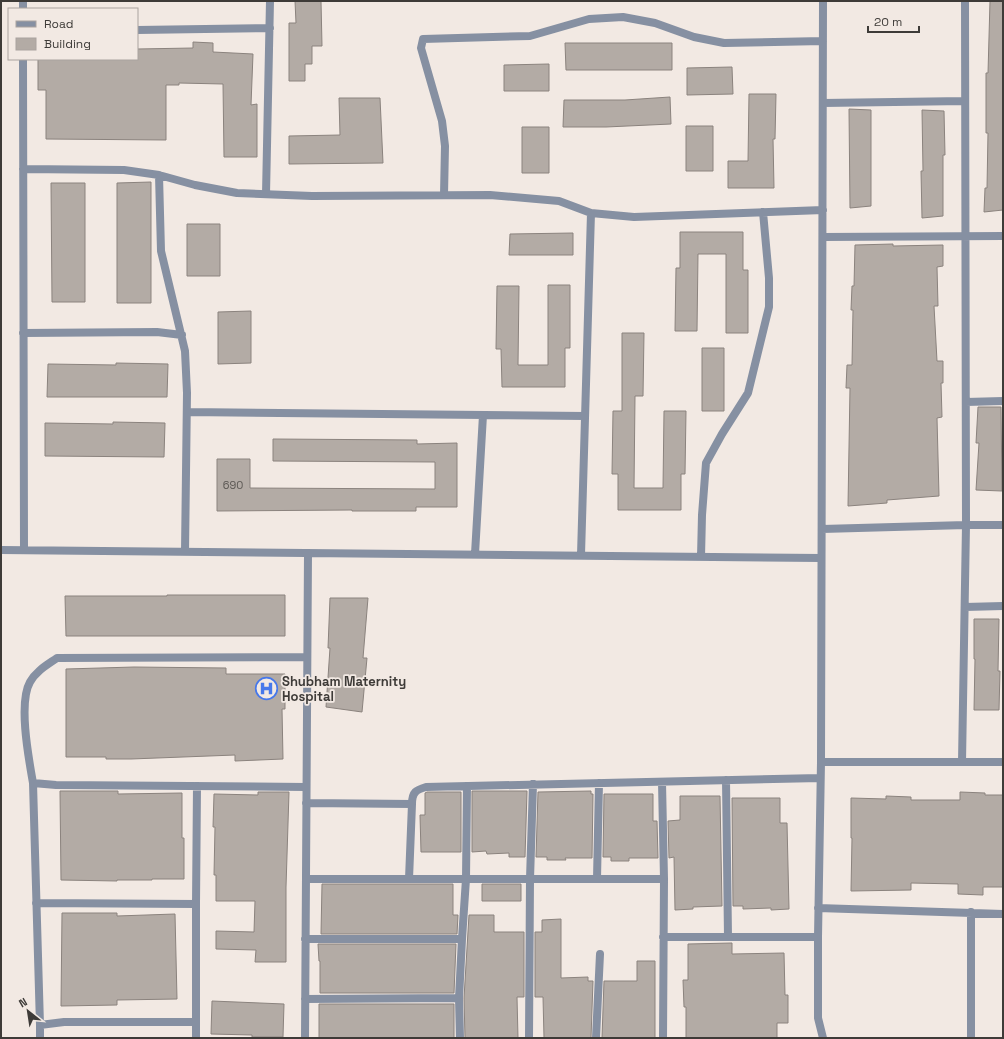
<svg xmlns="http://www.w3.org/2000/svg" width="1004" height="1039" font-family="'Space Grotesk',sans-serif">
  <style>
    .building { fill: #b3aba5; stroke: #8b837e }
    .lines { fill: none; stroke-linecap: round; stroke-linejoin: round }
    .street { stroke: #8690a2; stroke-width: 8 }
    .labels { text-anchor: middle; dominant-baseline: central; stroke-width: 3.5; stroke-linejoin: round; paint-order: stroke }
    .number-label { font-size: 11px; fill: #5b5753 }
    .poi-label { font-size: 13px; font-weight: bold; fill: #3e3b38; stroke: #f2e9e3; text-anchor: start }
  </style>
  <rect width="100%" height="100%" fill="#f2e9e3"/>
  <path class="building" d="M 295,1 L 321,1 L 322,46 L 312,46 L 312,64 L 305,64 L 305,81 L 289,81 L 289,23 L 296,23 Z
    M 990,1 L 1003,1 L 1003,210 L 984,212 L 985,188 L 987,188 L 988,133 L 986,133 L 986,73 L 988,73 Z
    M 193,42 L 213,43 L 213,52 L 253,54 L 251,105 L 257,104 L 257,157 L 224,157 L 223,84 L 179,83 L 179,85 L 166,85 L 166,140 L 46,139 L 46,90 L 38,90 L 38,59 L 137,59 L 137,49 L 193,48 Z
    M 565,43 L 672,43 L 672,70 L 566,70 Z
    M 549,64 L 549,91 L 504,91 L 504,65 Z
    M 732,67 L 733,94 L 687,95 L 687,68 Z
    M 749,94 L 776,94 L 775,139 L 773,139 L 774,188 L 728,188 L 728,161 L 748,161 Z
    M 670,97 L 671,124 L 606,127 L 563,127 L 564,100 L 625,100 Z
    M 339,98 L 380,98 L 383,163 L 289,164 L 289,136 L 340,135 Z
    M 849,109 L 871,110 L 871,206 L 850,208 Z
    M 922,110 L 944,111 L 945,155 L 943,155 L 943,216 L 922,218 L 921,171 L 923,171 Z
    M 686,126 L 713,126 L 713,171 L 686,171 Z
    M 522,127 L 549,127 L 549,173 L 522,173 Z
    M 151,182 L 151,303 L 117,303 L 117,183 Z
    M 51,183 L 85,183 L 85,302 L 52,302 Z
    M 187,224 L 220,224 L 220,276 L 187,276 Z
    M 680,232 L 743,232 L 743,270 L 748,270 L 748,333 L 726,333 L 726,254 L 698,254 L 697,331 L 675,331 L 676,268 L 680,268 Z
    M 573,233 L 573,255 L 509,255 L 510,234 Z
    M 893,244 L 893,246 L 943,245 L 943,266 L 937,267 L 938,306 L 934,306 L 937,361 L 943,361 L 943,383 L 941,383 L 942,417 L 937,418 L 939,496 L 887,500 L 887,503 L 848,506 L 850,388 L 846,388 L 847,365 L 852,365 L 853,310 L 851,310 L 852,286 L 854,286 L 855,245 Z
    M 548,285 L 570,285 L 570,348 L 565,348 L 565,387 L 502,387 L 501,349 L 496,349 L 497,286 L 519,286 L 518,365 L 548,365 Z
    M 251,311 L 251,363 L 218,364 L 218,312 Z
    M 622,333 L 644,333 L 643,396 L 635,396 L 634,488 L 663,488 L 664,411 L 686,411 L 685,474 L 681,474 L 681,510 L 618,510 L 618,474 L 612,474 L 613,411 L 622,411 Z
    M 702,348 L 724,348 L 724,411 L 702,411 Z
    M 116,363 L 168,364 L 167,397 L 47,397 L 48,364 L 116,365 Z
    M 978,407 L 1001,407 L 1002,491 L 976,490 L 979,443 L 976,443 Z
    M 113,422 L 165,423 L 164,457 L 45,456 L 45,423 L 113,424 Z
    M 273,439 L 417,440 L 417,444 L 457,443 L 457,507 L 416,507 L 416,511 L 352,511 L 352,510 L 217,511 L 217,459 L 250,459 L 250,488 L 435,489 L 435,462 L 273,461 Z
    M 167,595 L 285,595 L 285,636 L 66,636 L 65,596 L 167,596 Z
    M 330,598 L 368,598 L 363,658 L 367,658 L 362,712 L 326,707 L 330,648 L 328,648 Z
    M 974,619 L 999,619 L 998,671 L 1000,671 L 999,710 L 974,710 L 975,659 L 974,659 Z
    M 134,667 L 226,668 L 226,674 L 285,674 L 285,709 L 282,709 L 283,759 L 235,761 L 235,755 L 131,759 L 106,759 L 106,757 L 66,757 L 66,669 Z
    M 60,791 L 118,791 L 118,794 L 182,793 L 182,838 L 184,838 L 184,879 L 152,879 L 152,880 L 117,880 L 117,881 L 61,880 Z
    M 472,791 L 527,791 L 525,857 L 509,857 L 509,853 L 487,854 L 486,851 L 472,852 Z
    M 591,791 L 591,794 L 593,794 L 592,858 L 565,858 L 566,860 L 547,860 L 547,857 L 536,857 L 538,792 Z
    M 258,792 L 289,792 L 286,887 L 286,962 L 255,962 L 256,950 L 216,949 L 216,931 L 254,932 L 255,901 L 216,901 L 216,875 L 214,875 L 215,827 L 213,827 L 214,794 L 258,795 Z
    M 427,792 L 461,792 L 461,852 L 421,852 L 420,815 L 425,815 L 425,793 Z
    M 960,792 L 985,793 L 985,795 L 1003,795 L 1003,887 L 983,887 L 983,895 L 958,894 L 958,884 L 911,883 L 911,890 L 851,891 L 852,838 L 851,838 L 851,798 L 886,799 L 886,796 L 911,797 L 911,800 L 960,800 Z
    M 604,794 L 653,794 L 653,821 L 657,821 L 658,858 L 629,858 L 629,861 L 611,861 L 611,857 L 603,857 Z
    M 680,796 L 720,796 L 722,906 L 693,907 L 693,909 L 675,910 L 674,857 L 669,858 L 668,821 L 680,820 Z
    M 732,798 L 780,798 L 780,823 L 787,823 L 789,909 L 771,910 L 771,908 L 743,909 L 743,906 L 733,906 Z
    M 322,884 L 453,884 L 453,915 L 458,915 L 457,934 L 321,934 Z
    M 482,884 L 521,884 L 521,901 L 482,901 Z
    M 62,913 L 117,913 L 117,916 L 175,914 L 177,999 L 117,1000 L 117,1005 L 61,1006 Z
    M 469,915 L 494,915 L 494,932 L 524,932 L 524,997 L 517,997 L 518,1038 L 465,1038 L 464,998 Z
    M 561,919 L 561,978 L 588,977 L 588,981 L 593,981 L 591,1038 L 544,1038 L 543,997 L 535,997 L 535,932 L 542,932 L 542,920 Z
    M 732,943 L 732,954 L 784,953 L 785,995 L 788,995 L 788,1023 L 777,1023 L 777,1038 L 686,1038 L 686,1007 L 684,1007 L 683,980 L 688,980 L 688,944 Z
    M 318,944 L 456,944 L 454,993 L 320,993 L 320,961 L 319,961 Z
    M 637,961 L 655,961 L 655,1038 L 602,1038 L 604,981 L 637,981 Z
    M 212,1001 L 284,1004 L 283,1037 L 252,1037 L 252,1035 L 211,1034 Z
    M 319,1004 L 454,1004 L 454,1038 L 319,1038 Z"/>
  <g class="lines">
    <path class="street" d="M 23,1 L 23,9
      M 965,1 L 966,525 L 1003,525
      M 137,30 L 270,28
      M 23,59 L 24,550
      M 823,103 L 965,101
      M 23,169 L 124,170 L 159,175 L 195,185 L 237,193 L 312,196 L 490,195 L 559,201 L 591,213 L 634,217 L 823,210
      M 159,175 L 161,251 L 185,351 L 187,393 L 185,552
      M 266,194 L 270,1
      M 444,195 L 445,146 L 442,121 L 421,48 L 423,39 L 530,36 L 589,19 L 623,17 L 655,23 L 694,37 L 724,43 L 823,41
      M 823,237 L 1003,236
      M 23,333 L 157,332 L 182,335
      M 966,402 L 1003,401
      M 187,412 L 585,416
      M 822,529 L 966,525 L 962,762
      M 1,550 L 821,558
      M 475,554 L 483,415
      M 581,555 L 591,213
      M 701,557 L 702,515 L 706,463 L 722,434 L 748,393 L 769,307 L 769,278 L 763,212
      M 965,607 L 1003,606
      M 821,762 L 1003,762
      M 726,780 L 728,937
      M 662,782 L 664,879 L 663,1038
      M 33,783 L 40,1025
      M 306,787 L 56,785 L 33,783 C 29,760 18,703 30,682 C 36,671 47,665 57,658 L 307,657
      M 306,803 L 412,804 L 409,879
      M 412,804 C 412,792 416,790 426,787 L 820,778
      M 306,879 L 664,879
      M 597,879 L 599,783
      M 36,903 L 196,904 L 197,786
      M 818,908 L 1003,914
      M 971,912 L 971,1038
      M 663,937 L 818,937
      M 305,939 L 462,939
      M 305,999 L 459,998
      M 40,1038 L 40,1025 L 64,1022 L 196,1022
      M 196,1038 L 196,904
      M 305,1038 L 308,553
      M 460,1038 L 459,998 L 462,939 L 466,879 L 467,786
      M 529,1038 L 530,879 L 533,784
      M 596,1038 L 600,954
      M 823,1038 L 818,1018 L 818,937 L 821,762 L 823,1"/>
  </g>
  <defs>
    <symbol id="hospital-ring" viewBox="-11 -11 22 22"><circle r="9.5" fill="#f2e9e3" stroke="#4778ea" stroke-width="1.5"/><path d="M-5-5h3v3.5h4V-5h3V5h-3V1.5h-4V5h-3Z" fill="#4778ea"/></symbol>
  </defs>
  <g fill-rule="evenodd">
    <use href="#hospital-ring" x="254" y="676" width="25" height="25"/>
  </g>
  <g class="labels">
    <g class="number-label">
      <text x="233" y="485">690</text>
    </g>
    <g class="poi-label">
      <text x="282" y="681">Shubham Maternity<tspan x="282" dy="15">Hospital</tspan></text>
    </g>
  </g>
  <rect width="1004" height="1039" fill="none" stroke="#3e3b38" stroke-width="4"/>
  <rect x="8" y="8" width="130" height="52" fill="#f2e9e3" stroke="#aaa39f"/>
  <rect x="16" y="21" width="20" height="6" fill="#8690a2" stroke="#aaa39f"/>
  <text x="44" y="28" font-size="12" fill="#3e3b38">Road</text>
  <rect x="16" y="38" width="20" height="12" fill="#b3aba5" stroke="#aaa39f"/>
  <text x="44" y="48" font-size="12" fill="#3e3b38">Building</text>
  <g transform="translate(28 1011) rotate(330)" stroke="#f2e9e3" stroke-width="3" paint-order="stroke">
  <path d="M0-3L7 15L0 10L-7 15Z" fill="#3e3b38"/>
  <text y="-6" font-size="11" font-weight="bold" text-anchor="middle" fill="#3e3b38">N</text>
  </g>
  <path d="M868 26v6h51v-6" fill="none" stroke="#3e3b38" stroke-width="2"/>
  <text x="874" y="26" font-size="12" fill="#3e3b38" stroke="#f2e9e3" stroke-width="3" paint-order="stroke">20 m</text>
</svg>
